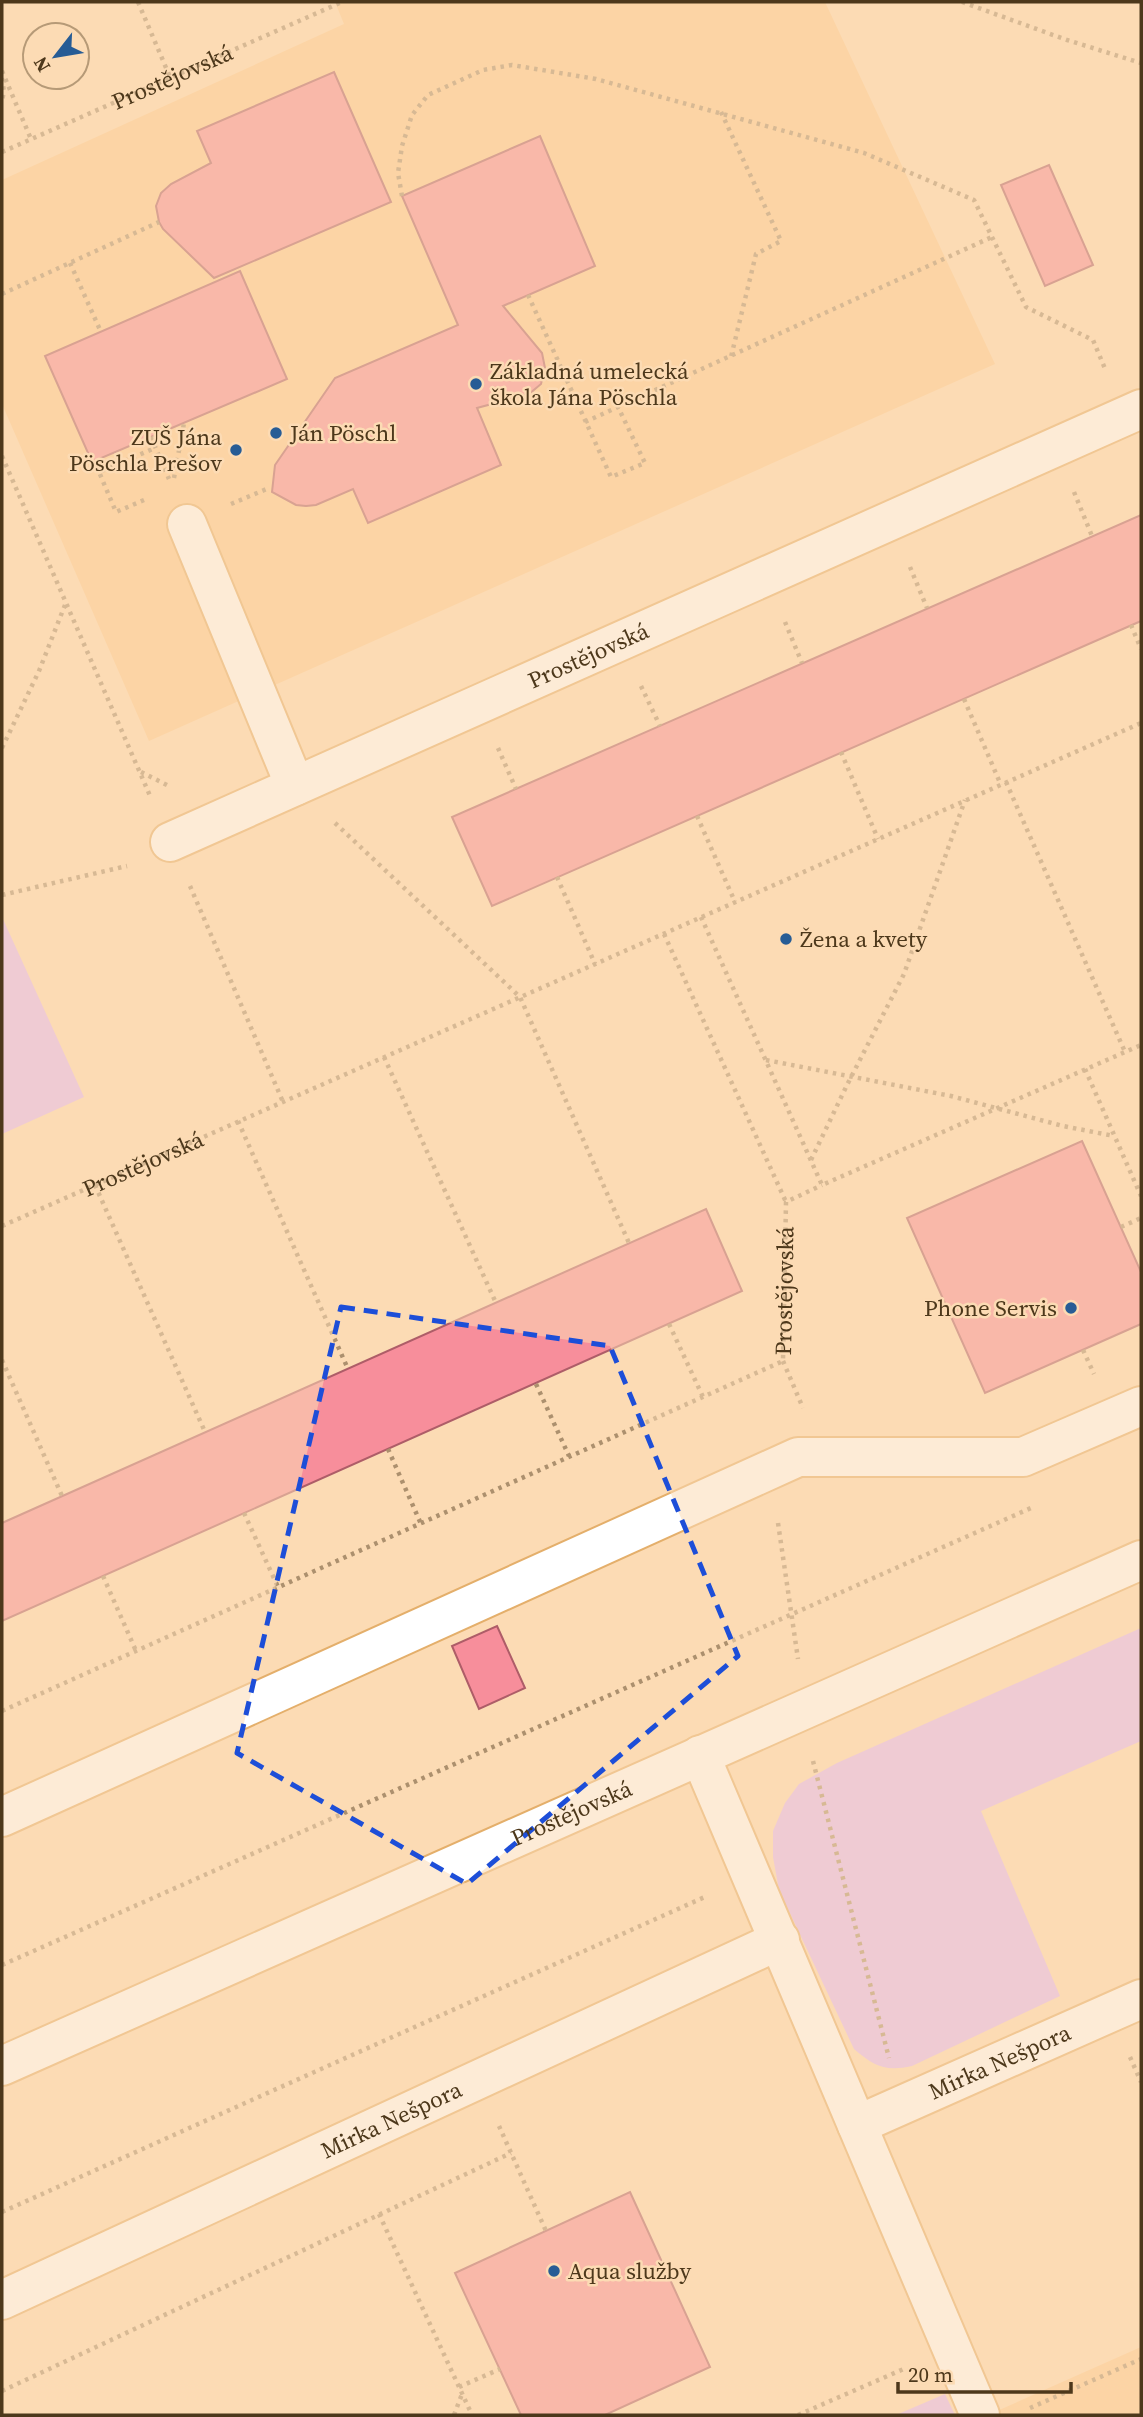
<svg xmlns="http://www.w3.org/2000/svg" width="1143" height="2417" font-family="'Source Serif 4',serif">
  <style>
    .built { fill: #fdcd92 }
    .green { fill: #e0b8f9 }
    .building { fill: #f78e9b; stroke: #ae5d68; stroke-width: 2 }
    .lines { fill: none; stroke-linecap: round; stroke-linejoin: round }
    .minor-casing { stroke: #e4af6b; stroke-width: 42 }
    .path { stroke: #ac906e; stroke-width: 4.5; stroke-dasharray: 3.5 5; stroke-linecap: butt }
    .minor { stroke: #fff; stroke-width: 38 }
    .marked { fill: none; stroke: #1d4ed8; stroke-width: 5; stroke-dasharray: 14 9; stroke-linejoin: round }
    .poi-dot { fill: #275c95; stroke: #fcdbb4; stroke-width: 2.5 }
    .labels { text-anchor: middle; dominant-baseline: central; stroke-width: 5; stroke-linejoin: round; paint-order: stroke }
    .street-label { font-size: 23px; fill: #4d381b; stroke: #fcdbb4 }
    .poi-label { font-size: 23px; fill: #4d381b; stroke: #fcdbb4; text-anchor: start }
  </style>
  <rect width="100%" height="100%" fill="#fcdbb4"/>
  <path class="built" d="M 335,2 L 825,2 L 995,364 L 149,741 L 2,404 L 2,180 L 344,24 Z
    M 1141,2347 L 1141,2415 L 988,2415 Z"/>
  <path class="green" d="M 2,917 L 84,1097 L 2,1134 Z
    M 1141,1628 L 1141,1741 L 981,1811 L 1060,1996 L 912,2066 C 885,2072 874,2066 854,2049 L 779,1890 L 773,1857 L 773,1831 L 785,1803 L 799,1784 L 837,1763 Z
    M 945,2394 L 955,2415 L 896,2415 Z"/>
  <path class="building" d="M 334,72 L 391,202 L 214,278 L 163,229 L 159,222 L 156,206 L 161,193 L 171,184 L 211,163 L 197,131 Z
    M 540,136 L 595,266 L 503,306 L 542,353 L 545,368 L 541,384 L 529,394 L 477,408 L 501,465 L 368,523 L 353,489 L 316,505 L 306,506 L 296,505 L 272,492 L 275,465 L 335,378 L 458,325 L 402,196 Z
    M 1049,165 L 1093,265 L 1045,286 L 1001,185 Z
    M 240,271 L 287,379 L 92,462 L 45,356 Z
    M 1141,515 L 1141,621 L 492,906 L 452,817 Z
    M 1082,1141 L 1141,1272 L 1141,1324 L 985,1393 L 907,1218 Z
    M 706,1209 L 742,1291 L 2,1621 L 2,1523 Z
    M 497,1626 L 525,1688 L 479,1709 L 452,1646 Z
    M 630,2192 L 710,2367 L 605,2415 L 521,2415 L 455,2273 Z"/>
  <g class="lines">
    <defs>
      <g id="minor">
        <path d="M 187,524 L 295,786"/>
        <path id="s4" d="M 170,842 L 1141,409"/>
        <path d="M 700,1755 L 980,2415"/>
        <path d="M 2,1817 L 798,1457 L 1023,1457 L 1141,1406"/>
        <path id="s5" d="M 2,2066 L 1141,1560"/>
        <path id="s6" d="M 857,2125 L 1141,1999"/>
        <path id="s7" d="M 2,2300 L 780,1940"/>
      </g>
    </defs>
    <use href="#minor" class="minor-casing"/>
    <g class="path">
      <path d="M 138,2 L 170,77"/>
      <path d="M 962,2 L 1067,40 L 1141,63"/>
      <path d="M 2,71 L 31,139"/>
      <path d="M 2,78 L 4,92 L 2,100"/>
      <path d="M 721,112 L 781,241 L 756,254 L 731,357"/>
      <path id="s1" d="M 2,152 L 342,2"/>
      <path d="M 402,196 L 398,173 L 402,146 L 412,115 L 428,95 L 483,70 L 512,65 L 596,79 L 864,153 L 974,200 L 1026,307 L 1093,340 L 1106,371"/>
      <path d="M 70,263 L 101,332"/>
      <path d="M 2,294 L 159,222"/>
      <path d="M 528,295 L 611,477 L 645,463 L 618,407"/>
      <path d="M 585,422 L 992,237"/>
      <path d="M 151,437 L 169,479"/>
      <path d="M 2,456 L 151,798"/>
      <path d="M 174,478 L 184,423"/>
      <path d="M 1074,492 L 1092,536"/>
      <path d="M 144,500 L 116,512 L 99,472 L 155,448"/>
      <path d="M 231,504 L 269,488"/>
      <path d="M 910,567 L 927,608"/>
      <path d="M 785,622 L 802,663"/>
      <path d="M 1131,625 L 1141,649"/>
      <path d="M 641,686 L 660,726"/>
      <path d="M 964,699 L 1001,785"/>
      <path d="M 2,748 L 39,671 L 65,605"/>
      <path d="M 498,748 L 516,789"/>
      <path d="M 841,752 L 878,839"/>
      <path d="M 141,772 L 171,787"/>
      <path d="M 1006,782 L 1125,1052"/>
      <path d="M 697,816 L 735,902"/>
      <path d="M 335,823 L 520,997 L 629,1243"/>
      <path d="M 557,877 L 595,964"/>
      <path d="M 190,886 L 283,1102"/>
      <path d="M 2,895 L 127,866"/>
      <path d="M 701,917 L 822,1185 L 1141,1045"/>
      <path d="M 664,934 L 786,1202"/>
      <path d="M 384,1057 L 496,1303"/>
      <path d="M 766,1060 L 951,1096 L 1063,1126 L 1114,1136"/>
      <path d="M 1085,1069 L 1141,1196"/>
      <path d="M 238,1121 L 348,1369"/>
      <path d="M 811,1160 L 847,1085 L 904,974 L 965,800"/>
      <path d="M 95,1185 L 205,1432"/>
      <path id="s2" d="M 2,1226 L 1141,723"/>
      <path d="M 1121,1227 L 1141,1218"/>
      <path d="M 669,1324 L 703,1397"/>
      <path d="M 1083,1350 L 1094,1374"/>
      <path d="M 2,1360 L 62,1496"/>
      <path d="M 783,1361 L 803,1408"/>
      <path d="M 536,1384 L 569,1456"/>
      <path d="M 388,1449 L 421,1524"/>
      <path d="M 244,1513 L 278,1587"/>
      <path d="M 778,1523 L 798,1659"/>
      <path d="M 103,1576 L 136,1651"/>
      <path id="s3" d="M 2,1711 L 783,1361 L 786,1202 L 822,1185"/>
      <path d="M 813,1761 L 889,2058"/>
      <path d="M 2,1965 L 1031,1508"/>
      <path d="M 1130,2057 L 1141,2082"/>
      <path d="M 499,2126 L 546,2231"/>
      <path d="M 2,2212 L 707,1896"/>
      <path d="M 379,2214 L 472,2415"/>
      <path d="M 459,2387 L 500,2369"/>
      <path d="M 2,2391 L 511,2153"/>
      <path d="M 1030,2408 L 1141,2359"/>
      <path d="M 454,2415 L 462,2394"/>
      <path d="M 798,2415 L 906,2368"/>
    </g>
    <use href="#minor" class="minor"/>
  </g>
  <path d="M0 0H1143V2417H0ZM 341,1307 L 610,1346 L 738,1656 L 467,1884 L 237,1753 Z" fill="#fcdbb4" fill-opacity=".55" fill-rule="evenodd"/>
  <path class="marked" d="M 341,1307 L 610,1346 L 738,1656 L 467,1884 L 237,1753 Z"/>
  <g class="poi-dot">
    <circle cx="476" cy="384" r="7"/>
    <circle cx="276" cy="433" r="7"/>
    <circle cx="236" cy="450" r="7"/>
    <circle cx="786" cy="939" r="7"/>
    <circle cx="1071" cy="1308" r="7"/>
    <circle cx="554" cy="2271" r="7"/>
  </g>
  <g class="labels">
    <g class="street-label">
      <text stroke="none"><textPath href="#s1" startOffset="186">Prostějovská</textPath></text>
      <text stroke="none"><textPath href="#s4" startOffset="458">Prostějovská</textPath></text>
      <text stroke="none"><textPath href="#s2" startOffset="154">Prostějovská</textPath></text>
      <text stroke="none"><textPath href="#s3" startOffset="926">Prostějovská</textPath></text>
      <text stroke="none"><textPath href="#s5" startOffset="623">Prostějovská</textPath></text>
      <text stroke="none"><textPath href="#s6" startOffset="156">Mirka Nešpora</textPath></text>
      <text stroke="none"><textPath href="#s7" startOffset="429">Mirka Nešpora</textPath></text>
    </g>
    <g class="poi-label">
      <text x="490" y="371">Základná umelecká<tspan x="490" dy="26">škola Jána Pöschla</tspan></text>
      <text x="290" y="433">Ján Pöschl</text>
      <text x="222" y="437" text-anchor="end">ZUŠ Jána<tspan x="222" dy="26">Pöschla Prešov</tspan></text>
      <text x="800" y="939">Žena a kvety</text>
      <text x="1057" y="1308" text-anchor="end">Phone Servis</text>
      <text x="568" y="2271">Aqua služby</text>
    </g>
  </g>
  <rect width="1143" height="2417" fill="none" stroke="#4d381b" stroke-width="7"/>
  <g transform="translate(56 56) rotate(239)"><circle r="33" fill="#fcdbb4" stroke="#b69a77" stroke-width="2"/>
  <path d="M0-5L12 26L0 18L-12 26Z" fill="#275c95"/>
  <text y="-10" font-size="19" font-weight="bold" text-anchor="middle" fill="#4d381b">N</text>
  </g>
  <path d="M898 2382v10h173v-10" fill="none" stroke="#4d381b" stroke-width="3.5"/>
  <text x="908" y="2382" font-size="21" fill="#4d381b" stroke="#fcdbb4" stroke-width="5" paint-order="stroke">20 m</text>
</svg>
